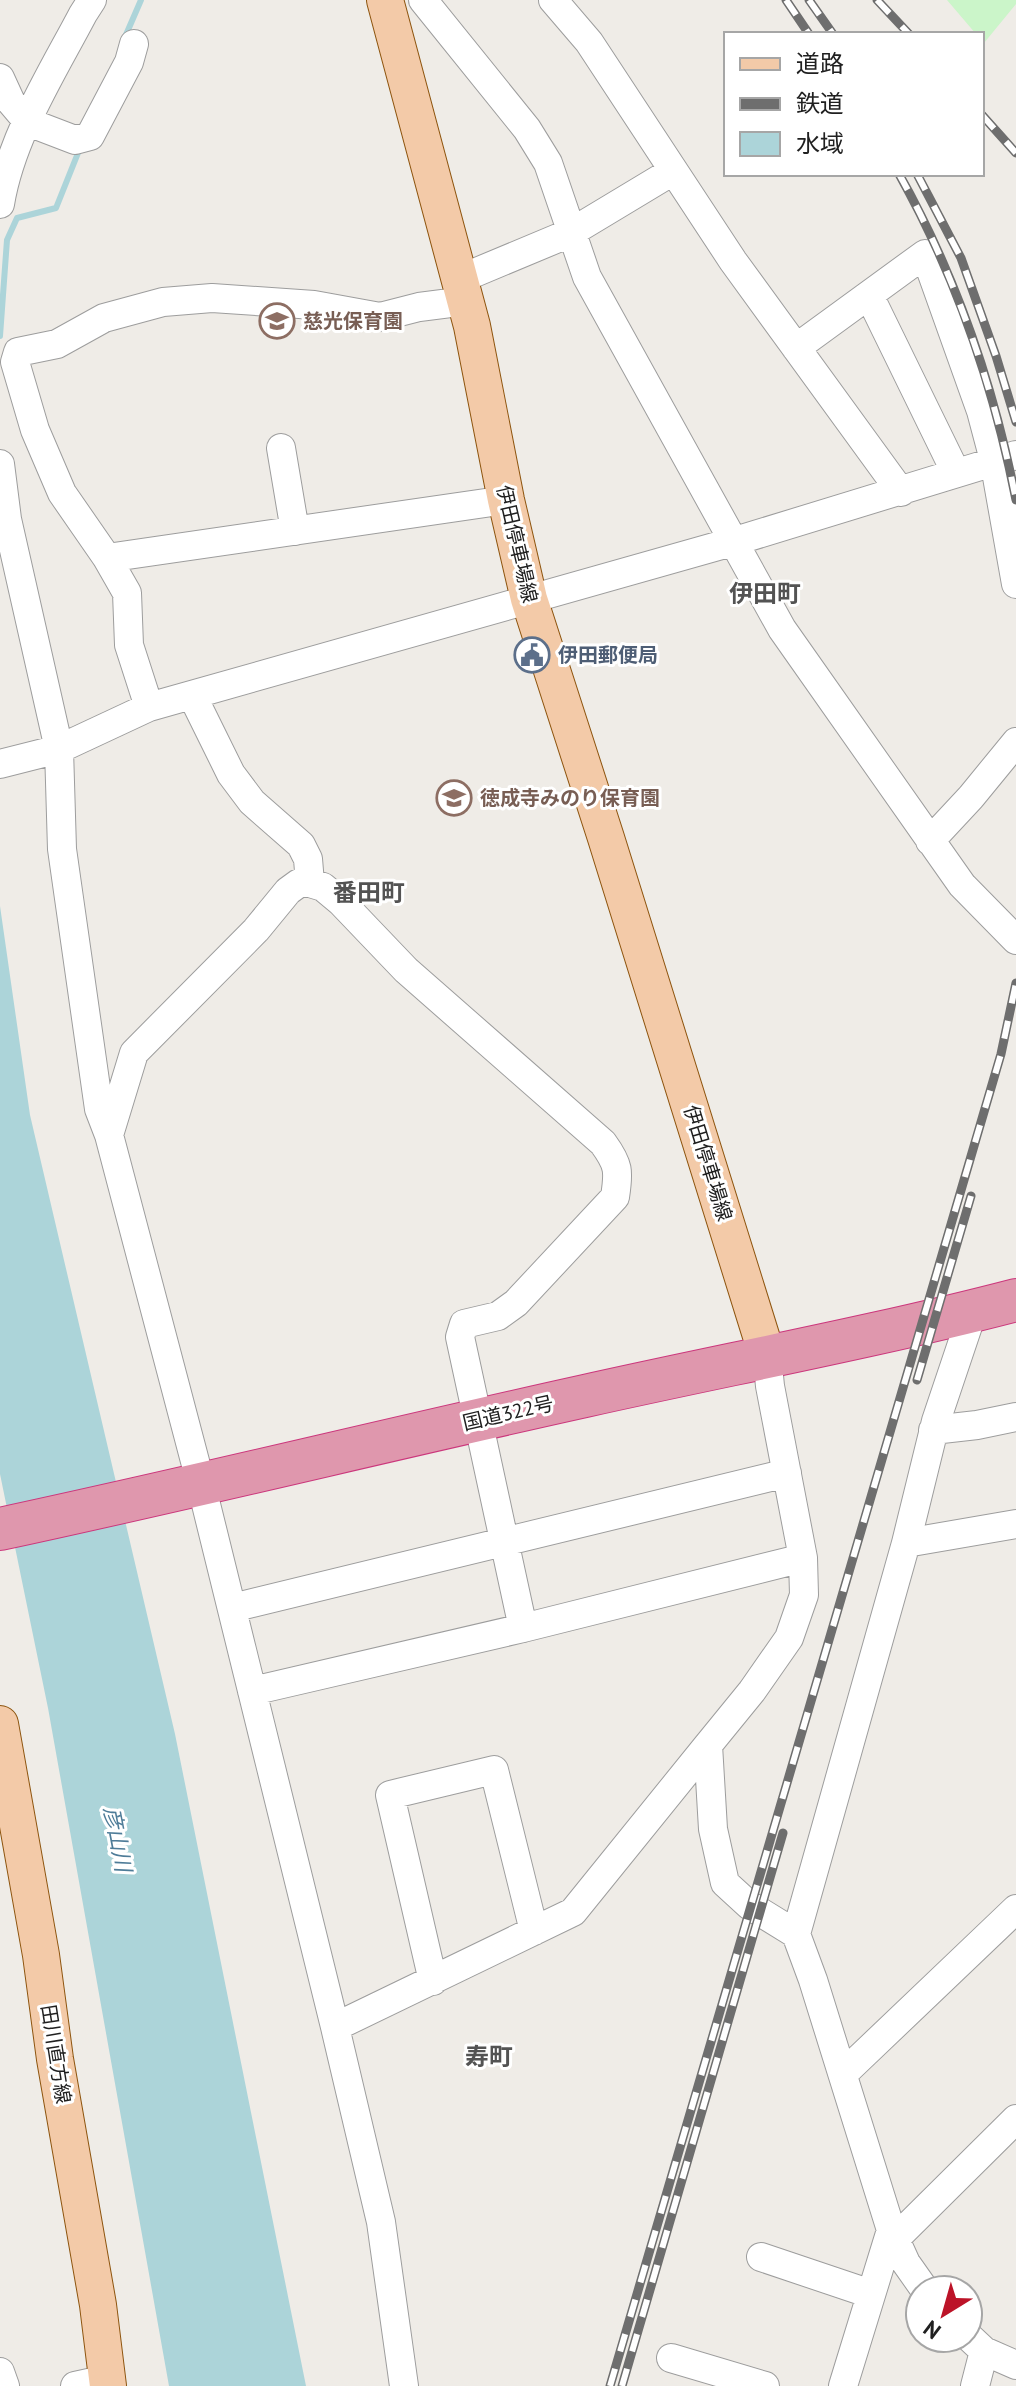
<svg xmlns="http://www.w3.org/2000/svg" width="1016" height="2386" font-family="'PT Sans','Noto Sans JP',sans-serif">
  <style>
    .park { fill: #cbf5c9 }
    .water { fill: #acd4d9 }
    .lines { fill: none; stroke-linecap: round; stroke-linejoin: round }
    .stream { stroke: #acd4d9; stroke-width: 6 }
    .minor-casing { stroke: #9d9d9d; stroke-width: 30 }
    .major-casing { stroke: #8d540e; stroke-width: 38 }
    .highway-casing { stroke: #cb377c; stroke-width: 44 }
    .minor { stroke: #fff; stroke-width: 28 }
    .major { stroke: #f3caa8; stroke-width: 36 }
    .highway { stroke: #df97ad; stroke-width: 42 }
    .rail-casing { stroke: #6e6e6e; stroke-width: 9 }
    .rail { stroke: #fff; stroke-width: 6; stroke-dasharray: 18; stroke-linecap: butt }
    .labels { text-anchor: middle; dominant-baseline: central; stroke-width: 6; stroke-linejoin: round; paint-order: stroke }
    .education-label { font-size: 20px; font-weight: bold; fill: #785e54; stroke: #fff; text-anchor: start }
    .street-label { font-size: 20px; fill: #202020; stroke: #fff }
    .service-label { font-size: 20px; font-weight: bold; fill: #4e5e75; stroke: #fff; text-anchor: start }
    .water-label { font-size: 22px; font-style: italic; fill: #4e7c98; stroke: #fff }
    .quarter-label { font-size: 24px; font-weight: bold; fill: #535353; stroke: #fff }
  </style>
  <rect width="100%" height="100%" fill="#efece7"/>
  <path class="park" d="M 947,0 L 1016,0 L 1016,4 L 984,43 L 982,34 L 976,34 Z"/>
  <path class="water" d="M 0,906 L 30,1115 L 175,1734 L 306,2386 L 169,2386 L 48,1708 L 0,1474 Z"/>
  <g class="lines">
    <path class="stream" d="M 125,37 L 141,0
      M 0,336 L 7,240 L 17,218 L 56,208 L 80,148"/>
    <defs>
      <path id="minor" d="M 423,0 L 527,129 L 548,163 L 587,277 L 782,629 L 962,885 L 1016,940
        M 553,0 L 589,42 L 733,261 L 901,492
        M 0,78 L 11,102 L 28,122 L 75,140 L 90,136 L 129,62 L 134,44
        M 0,204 C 11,137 52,73 83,14 L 92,0
        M 460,279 L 570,233 L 663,177
        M 869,295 L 956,473
        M 796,348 L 925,254 L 981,411 L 994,460 L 1016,584
        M 281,448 L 295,531
        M 0,464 L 7,519 L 59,749 L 62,849 L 99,1109 L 109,1135 L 201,1484 L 335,2027 L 381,2222 L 404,2386
        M 107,558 L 506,500
        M 192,695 L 231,774 L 252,802 L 301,845 L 308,859 L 310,883
        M 149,707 L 129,645 L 127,593 L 107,558 L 62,493 L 35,430 L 15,362 L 18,352 L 57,344 L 104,318 L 163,302 L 212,298 L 314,305 L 380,317 L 419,307 L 466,301
        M 0,764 L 59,749 L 149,707 L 732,542 L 1016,455
        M 930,841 L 971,797 L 1016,742
        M 109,1135 L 134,1053 L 256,930 L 288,891 L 299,883 L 310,883 L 323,887 L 341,902 L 406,970 L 603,1143 C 619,1165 619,1171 615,1197 L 516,1303 L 498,1316 L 464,1324 L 460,1337 L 523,1628
        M 767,1355 L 770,1386 L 803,1558 L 804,1595 L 789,1638 L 752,1691 L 708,1745 L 713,1829 L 725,1883 L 749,1905 L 796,1934
        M 933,1430 L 977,1425 L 1016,1417
        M 906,1543 L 1016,1524
        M 232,1608 L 787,1473
        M 252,1691 L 523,1628 L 803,1558
        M 433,1981 L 390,1795 L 494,1770 L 534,1931
        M 335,2027 L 573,1912 L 708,1745
        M 843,2074 L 1016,1909
        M 895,2239 L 1016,2119
        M 761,2257 L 871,2294
        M 925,2290 L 906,2263 L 891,2230 L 813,1980 L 796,1934 L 906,1543 L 936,1421 L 973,1311
        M 968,2336 L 984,2351 L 1016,2365
        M 671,2358 L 765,2386
        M 0,2372 L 5,2386
        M 75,2386 L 107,2379
        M 843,2386 L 891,2230
        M 975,2386 L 984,2351"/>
      <path id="major" d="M 385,0 L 472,326 L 506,500 L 529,599 L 606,838 L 767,1355
        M 0,1724 L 41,1955 L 55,2059 L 98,2305 L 108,2386"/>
      <path id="highway" d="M 0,1529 C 196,1487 390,1439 585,1396 C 728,1364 874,1337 1016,1300"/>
    </defs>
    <use href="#minor" class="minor-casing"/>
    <use href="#major" class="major-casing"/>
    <use href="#highway" class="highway-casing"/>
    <use href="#minor" class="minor"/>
    <use href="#major" class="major"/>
    <use href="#highway" class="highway"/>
    <defs>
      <path id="rail" d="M 786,0 L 809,34
        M 809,0 L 833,34
        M 877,0 L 909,34
        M 982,115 L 1016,153
        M 899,174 C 955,274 994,387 1016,500
        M 917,174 L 961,258 L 996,356 L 1016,422
        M 917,1380 L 971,1196
        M 610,2386 L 1001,1054 L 1016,983
        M 622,2386 L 783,1833"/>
    </defs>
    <use href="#rail" class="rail-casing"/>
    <use href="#rail" class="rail"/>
  </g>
  <defs>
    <symbol id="school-ring" viewBox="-11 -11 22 22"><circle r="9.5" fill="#fff" stroke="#8d6e63" stroke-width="1.5"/><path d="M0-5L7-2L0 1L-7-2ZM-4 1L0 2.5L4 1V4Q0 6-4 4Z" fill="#8d6e63"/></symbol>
    <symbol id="civic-ring" viewBox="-11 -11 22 22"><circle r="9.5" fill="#fff" stroke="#5c6f8a" stroke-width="1.5"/><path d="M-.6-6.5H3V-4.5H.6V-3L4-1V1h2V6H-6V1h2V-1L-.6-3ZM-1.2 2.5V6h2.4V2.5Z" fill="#5c6f8a"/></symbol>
  </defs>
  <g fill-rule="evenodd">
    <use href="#school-ring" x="257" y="301" width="40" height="40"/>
    <use href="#civic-ring" x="512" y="635" width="40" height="40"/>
    <use href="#school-ring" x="434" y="778" width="40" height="40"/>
  </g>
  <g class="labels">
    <g class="education-label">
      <text x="303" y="321">慈光保育園</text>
      <text x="480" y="798">徳成寺みのり保育園</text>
    </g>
    <g class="street-label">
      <text transform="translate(517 544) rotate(77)">伊田停車場線</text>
      <text transform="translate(708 1163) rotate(73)">伊田停車場線</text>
      <text transform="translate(508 1413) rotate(-13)">国道322号</text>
      <text transform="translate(56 2054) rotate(81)">田川直方線</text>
    </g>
    <g class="service-label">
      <text x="558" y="655">伊田郵便局</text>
    </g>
    <g class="water-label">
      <text transform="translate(118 1839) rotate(79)">彦山川</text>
    </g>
    <g class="quarter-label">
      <text x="765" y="593">伊田町</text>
      <text x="369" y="892">番田町</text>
      <text x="489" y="2056">寿町</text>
    </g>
  </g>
  <rect x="724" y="32" width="260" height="144" fill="#ffffff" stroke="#a6a6a6" stroke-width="2"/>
  <rect x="740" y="58" width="40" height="12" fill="#f3caa8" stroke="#a6a6a6" stroke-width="2"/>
  <text x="796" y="72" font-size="24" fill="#202020">道路</text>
  <rect x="740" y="98" width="40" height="12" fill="#6e6e6e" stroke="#a6a6a6" stroke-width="2"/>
  <text x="796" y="112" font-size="24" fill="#202020">鉄道</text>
  <rect x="740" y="132" width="40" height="24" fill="#acd4d9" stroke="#a6a6a6" stroke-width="2"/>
  <text x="796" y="152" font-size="24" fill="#202020">水域</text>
  <g transform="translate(944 2314) rotate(217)"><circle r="38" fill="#ffffff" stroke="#a6a6a6" stroke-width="2"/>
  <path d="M0-6L14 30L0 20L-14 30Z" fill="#bc1328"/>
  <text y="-12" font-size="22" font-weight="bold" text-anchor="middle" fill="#202020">N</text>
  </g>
</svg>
